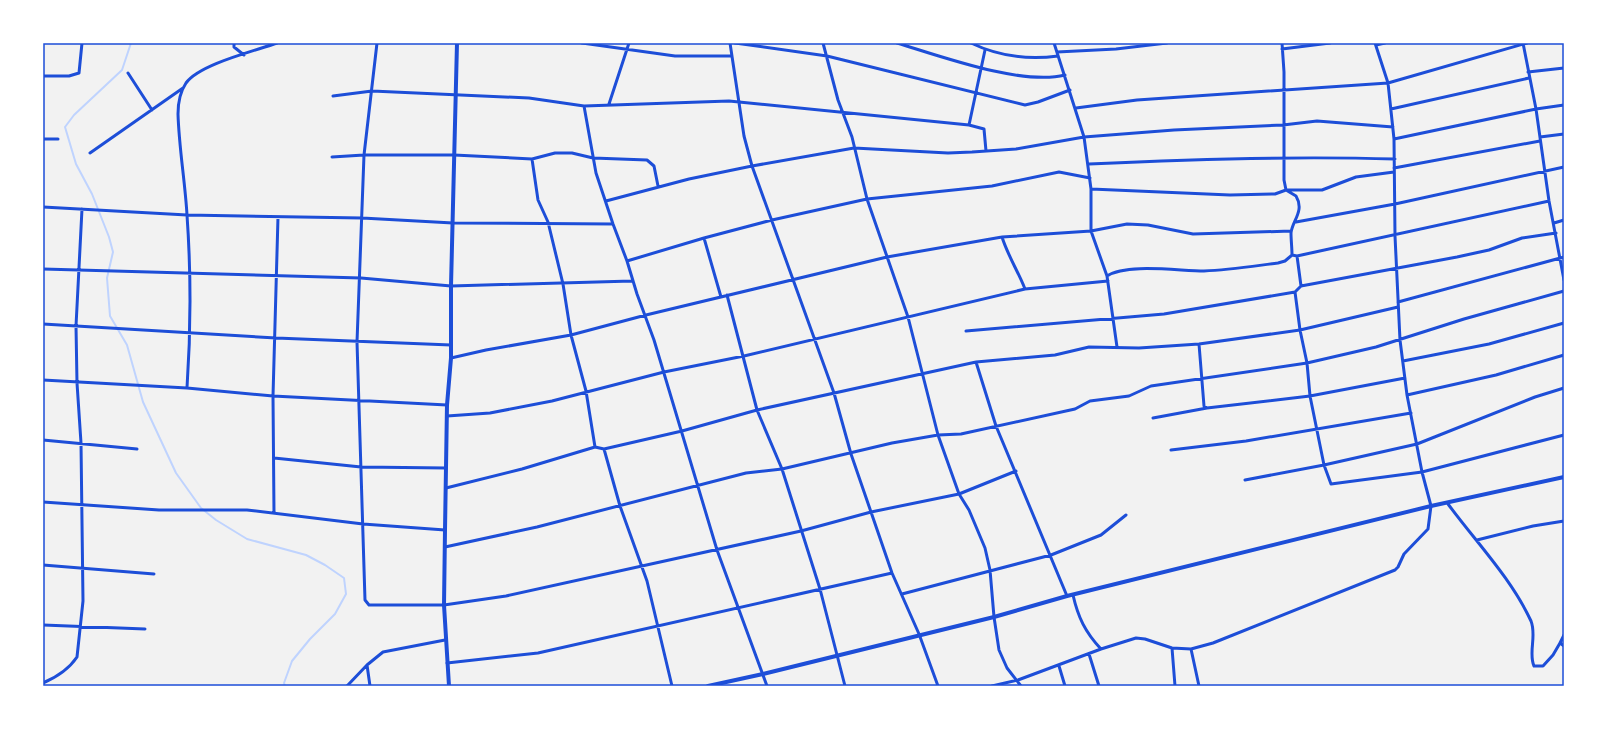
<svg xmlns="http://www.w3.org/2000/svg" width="1607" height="729" font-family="Overpass,sans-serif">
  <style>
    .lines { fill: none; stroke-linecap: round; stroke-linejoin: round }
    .stream { stroke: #bfd3fe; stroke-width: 2 }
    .minor { stroke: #1d4ed8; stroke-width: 3 }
    .tertiary { stroke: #1d4ed8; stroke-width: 4 }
    .neatline { fill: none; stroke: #1d4ed8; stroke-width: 1.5 }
  </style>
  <rect width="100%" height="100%" fill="#f2f2f2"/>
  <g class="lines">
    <path class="stream" d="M 131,43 L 122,70 L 74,115 L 65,127 L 76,164 L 92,194 L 109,237 L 113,252 L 107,278 L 110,316 L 127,345 L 143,402 L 176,473 L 201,508 L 216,520 L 247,539 L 306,555 L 325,565 L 344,578 L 346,594 L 335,614 L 310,639 L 292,661 L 284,683 L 285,686"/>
    <path class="minor" d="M 234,43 L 234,47 L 244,55
      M 377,43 L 364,155 L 357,342 L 365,600 L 369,605 L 444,605 L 506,596 L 801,531 L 871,512 L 959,494 L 1016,471
      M 582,43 L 675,56 L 732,56
      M 730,43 L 744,136 L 752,166 L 834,393 L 851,454 L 871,512 L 892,573 L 919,634 L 938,686
      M 735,43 L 827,56 L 1025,105 L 1038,102 L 1070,90
      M 823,43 L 838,100 L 852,137 L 867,199 L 908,317 L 938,435 L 959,494 L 969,510 L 985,548 L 990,570 L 994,617 L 999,650 L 1007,668 L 1021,686
      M 897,43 C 940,56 1022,86 1065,75
      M 971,43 C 998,56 1028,60 1058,56
      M 1054,43 L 1084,137 L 1091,189 L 1091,231 L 1107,276 L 1117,347
      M 1523,43 L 1536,109 L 1549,201 L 1564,280
      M 1376,45 L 1385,43
      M 1282,49 L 1330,43
      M 1057,52 L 1116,49 L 1167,43
      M 1528,72 L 1564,68
      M 128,73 L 152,110
      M 43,76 L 69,76 L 79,73 L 82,43
      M 333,96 L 372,91 L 529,98 L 584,106 L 729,101 L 969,125 L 984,129 L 986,151
      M 609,104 L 629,43
      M 584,106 L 596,173 L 613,224 L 627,261 L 637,294 L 654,340 L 717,550 L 767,686
      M 1076,108 L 1137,100 L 1388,83 L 1527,43
      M 1391,109 L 1529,78
      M 969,125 L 985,50
      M 1540,137 L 1564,134
      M 43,139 L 58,139
      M 1394,139 L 1536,109 L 1564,105
      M 90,153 L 183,88
      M 332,157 L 364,155 L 454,155 L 532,159 L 555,153 L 572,153 L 593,158 L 647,160 L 654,166 L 658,186
      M 532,159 L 538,200 L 548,222 L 563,284 L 571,335 L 586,391 L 595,447
      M 1089,164 C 1191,159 1293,156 1395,159
      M 1394,168 L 1540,141
      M 1091,189 L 1230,195 L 1275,194 L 1286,190 L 1322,190 L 1356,177 L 1394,172
      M 606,201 L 689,179 L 752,166 L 854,148 L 948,153 L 972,152 L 1016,149 L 1084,137 L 1174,130 L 1283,125 L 1317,121 L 1393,127
      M 43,207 L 187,215 L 362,218 L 453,223 L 613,224
      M 1296,222 L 1395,204 L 1564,167
      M 1554,223 L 1564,220
      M 1002,237 C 1008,256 1018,271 1025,289
      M 704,238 L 721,297
      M 1292,255 L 1297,256 L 1549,201
      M 1297,256 L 1301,286
      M 627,261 L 704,238 L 772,220 L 867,199 L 992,186 L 1059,172 L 1090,178
      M 43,269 L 361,278 L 451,286 L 632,281
      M 1107,276 C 1127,263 1179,271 1204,271 C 1229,270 1254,266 1278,263 L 1285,261 L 1292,255 C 1292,248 1291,240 1291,233 C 1292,221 1305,211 1296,196 L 1286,190 L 1284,180 L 1284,72 L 1282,43
      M 1295,292 L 1300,330 L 1307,363 L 1310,396 L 1324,465 L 1331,484 L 1422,472 L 1564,435
      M 727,295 L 757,410 L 782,469 L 820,589 L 845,686
      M 1398,302 L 1564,257
      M 43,324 L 276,338 L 451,345
      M 966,331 L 1164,314 L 1295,292 L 1301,286 L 1457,257 L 1489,250 L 1522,238 L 1556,233
      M 1199,344 L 1204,406 L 1207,408 L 1310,396 L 1405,378
      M 451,358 L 486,350 L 571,335 L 646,315 L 887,257 L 1002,237 L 1091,231 L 1127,224 L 1148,225 L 1193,234 L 1291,231
      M 1403,361 L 1489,344 L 1564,323
      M 976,362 L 996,426 L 1067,596
      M 43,380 L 187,388 L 273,396 L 447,405
      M 187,388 C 191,330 191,272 187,215 C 185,181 179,148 178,114 C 178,103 180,92 186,83 C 200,64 255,51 277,43
      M 1407,395 L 1496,375 L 1564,355
      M 447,416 L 490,413 L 552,401 L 664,372 L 744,356 L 1025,289 L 1108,281
      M 1153,418 L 1207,408
      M 43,440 L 137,449
      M 604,449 L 620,506 L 647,581 L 672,686
      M 1171,450 L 1246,441 L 1411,413
      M 274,458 L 361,467 L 446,468
      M 1245,480 L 1324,465 L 1417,444 L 1535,397 L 1564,388
      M 446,488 L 522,469 L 595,447 L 604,449 L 682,431 L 757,410 L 976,362 L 1055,355 L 1089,347 L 1139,348 L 1199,344 L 1300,330 L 1398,307
      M 43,502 L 159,510 L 247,510 L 363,524 L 445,530
      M 1448,504 C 1476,542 1511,578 1531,621 C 1537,636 1528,653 1534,666 L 1543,666 L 1553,655 L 1560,643 L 1564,646
      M 274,513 L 273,396 L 278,217
      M 1477,540 L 1533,526 L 1564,521
      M 445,547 L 537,527 L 746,473 L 782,469 L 892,443 L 938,435 L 961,434 L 1075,409 L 1090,401 L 1129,396 L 1151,386 L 1307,363 L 1376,347 L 1464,319 L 1564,291
      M 43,565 L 154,574
      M 902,594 L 1051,555 L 1101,535 L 1126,515
      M 1073,595 C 1078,617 1085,632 1101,649
      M 43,625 L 145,629
      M 1560,643 L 1564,635
      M 1172,648 L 1175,686
      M 1191,649 L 1199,686
      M 1089,654 L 1099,686
      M 447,663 L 538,653 L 892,573
      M 367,665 L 370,686
      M 1059,666 L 1065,686
      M 43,683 C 57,677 69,669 77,657 L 83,601 L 81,443 L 77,383 L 76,326 L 82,209
      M 347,686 L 367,665 L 383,652 L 445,640
      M 992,686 L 1018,680 L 1101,649 L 1136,638 L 1145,639 L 1172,648 L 1191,649 L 1213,643 L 1395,570 L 1398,567 L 1404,554 L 1428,529 L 1431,506 L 1422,472 L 1407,395 L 1400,340 L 1395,236 L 1394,139 L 1388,83 L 1375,43"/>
    <path class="tertiary" d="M 449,686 L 444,605 L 445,530 L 447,405 L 451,358 L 451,286 L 457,43
      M 708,686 L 763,674 L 994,617 L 1067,596 L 1431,506 L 1564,477"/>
  </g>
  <rect width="1607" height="729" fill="none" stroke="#ffffff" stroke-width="88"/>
  <rect x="44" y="44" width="1519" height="641" class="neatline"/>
</svg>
